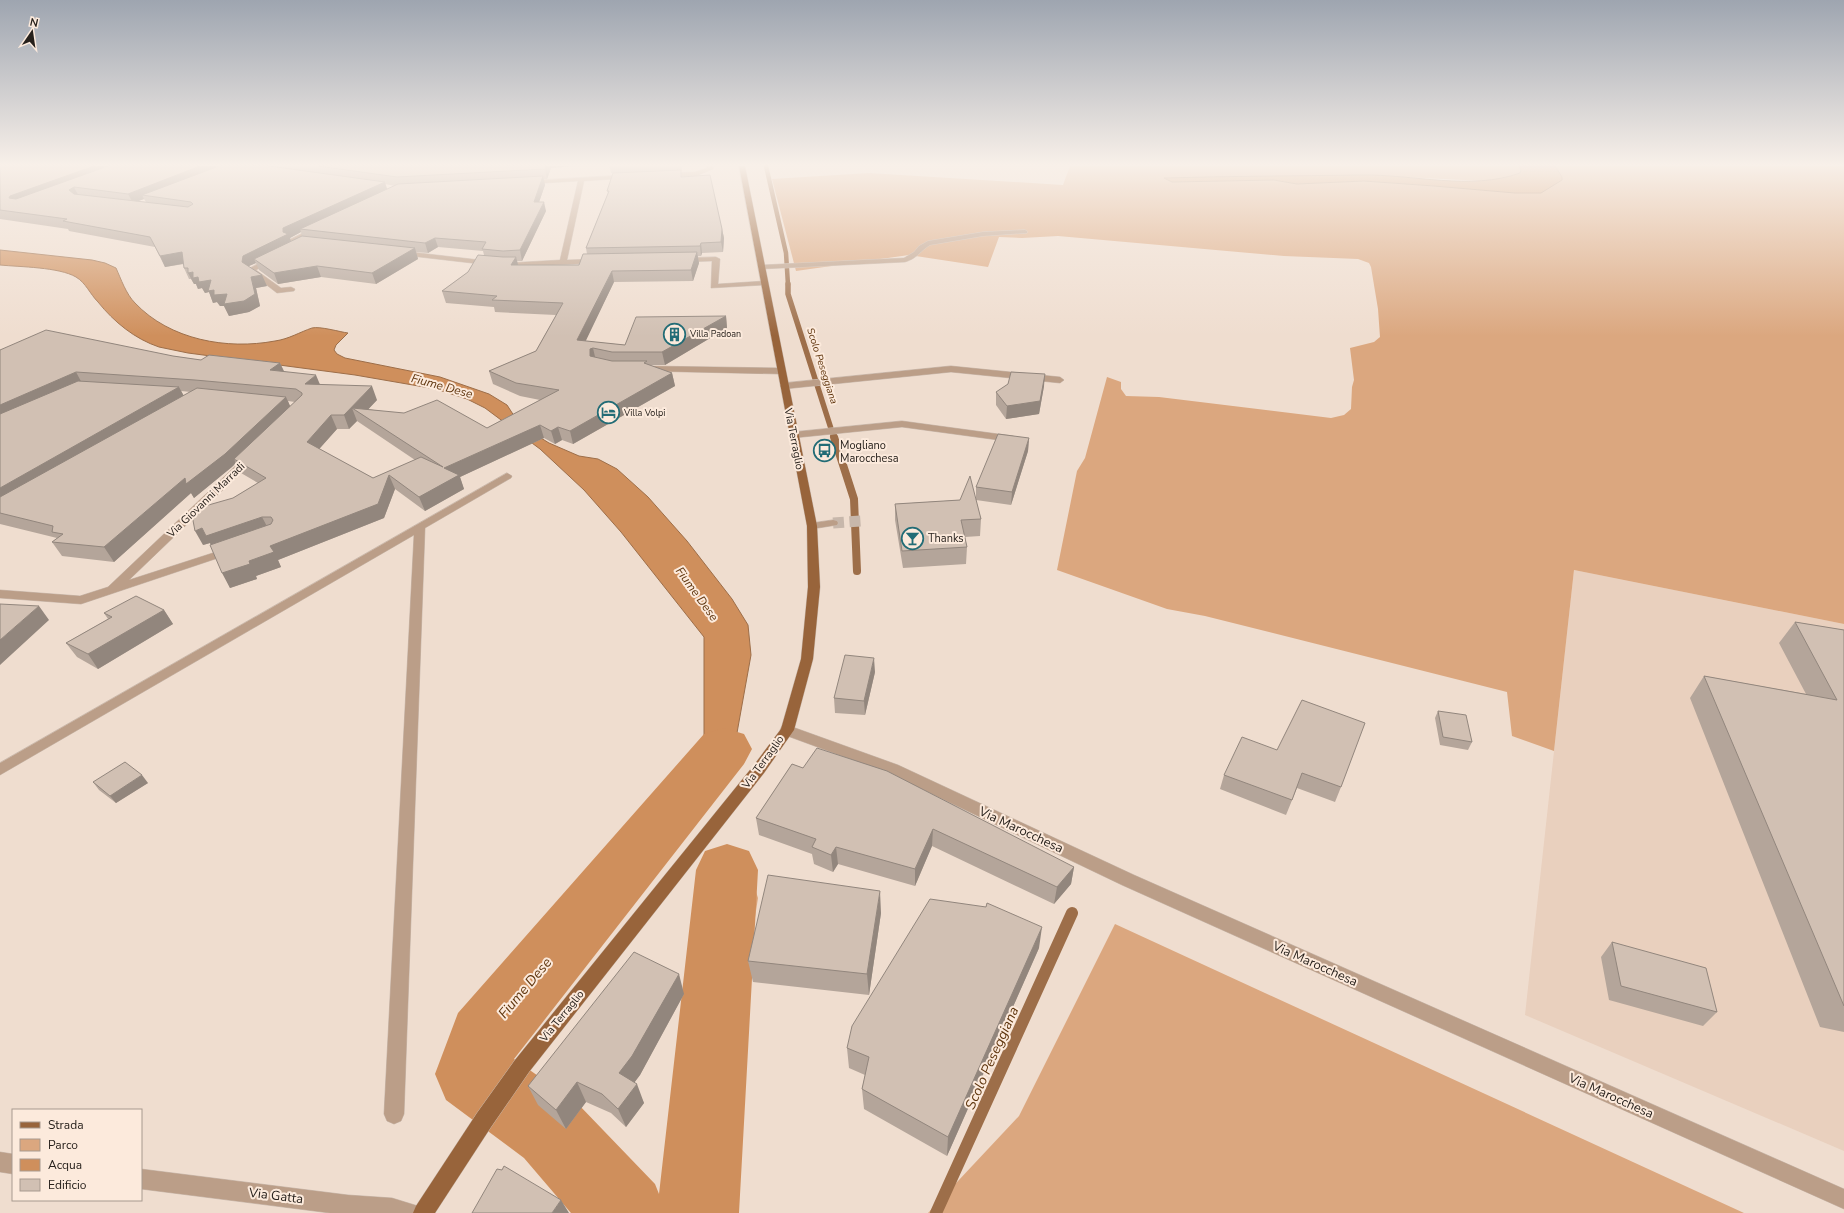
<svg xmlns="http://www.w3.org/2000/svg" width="1844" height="1213" font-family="'Nunito Sans',sans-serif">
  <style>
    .built { fill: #e9d0be }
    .green { fill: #dba77f }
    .water { fill: #cf8f5c; stroke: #9d6e49 }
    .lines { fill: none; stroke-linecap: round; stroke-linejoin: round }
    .stream-far3 { stroke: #9d6e49; stroke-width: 4.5 }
    .stream-far2 { stroke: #9d6e49; stroke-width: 5.5 }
    .stream-far1 { stroke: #9d6e49; stroke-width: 8 }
    .stream { stroke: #9d6e49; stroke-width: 12 }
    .river { fill: #cf8f5c; fill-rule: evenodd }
    .minor-tunnel { stroke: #c7b7ab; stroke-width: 11; stroke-dasharray: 11 5.5; stroke-linecap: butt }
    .minor-casing { stroke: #cbbbaf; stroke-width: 1 }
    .major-casing { stroke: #cbbbaf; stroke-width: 1 }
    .minor { fill: #bb9e88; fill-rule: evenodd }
    .major { fill: #98643b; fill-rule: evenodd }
    .wall { fill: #b4a59a; fill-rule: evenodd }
    .shaded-wall { fill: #92867d }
    .building { fill: #d1c0b3; stroke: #92867d }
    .labels { text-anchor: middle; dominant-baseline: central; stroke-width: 4; stroke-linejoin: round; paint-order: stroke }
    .far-poi-label { font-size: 9px; fill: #27211c; stroke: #fceadc; text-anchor: start }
    .far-water-label { font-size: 10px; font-style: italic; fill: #5f350d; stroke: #fceadc }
    .street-label { font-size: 11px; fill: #27211c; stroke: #fceadc }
    .poi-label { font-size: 11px; fill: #27211c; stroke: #fceadc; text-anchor: start }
    .water-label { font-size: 12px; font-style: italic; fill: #5f350d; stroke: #fceadc }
    .near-street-label { font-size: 13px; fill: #27211c; stroke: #fceadc }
    .near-water-label { font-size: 14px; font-style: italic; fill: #5f350d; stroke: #fceadc }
  </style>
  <rect width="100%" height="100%" fill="#efddcf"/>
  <path class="built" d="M 1574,570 L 1844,624 L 1844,1151 L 1525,1015 Z"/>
  <path class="green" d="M 1070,166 L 1519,166 L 1521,170 L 1520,173 L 1509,177 L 1484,181 L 1361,175 L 1165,178 L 1172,182 L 1274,180 L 1297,184 L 1364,181 L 1434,186 L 1515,193 L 1526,193 L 1562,180 L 1562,177 L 1555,166 L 1844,166 L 1844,624 L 1574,570 L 1554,751 L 1512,736 L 1507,692 L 1205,616 L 1167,609 L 1057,570 L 1077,471 L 1085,458 L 1107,377 L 1121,382 L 1121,389 L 1126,396 L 1159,397 L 1331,418 L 1344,415 L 1351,409 L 1352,387 L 1354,380 L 1350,348 L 1374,342 L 1380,337 L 1378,309 L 1371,267 L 1369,263 L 1358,259 L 1284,256 L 1058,236 L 1022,238 L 999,237 L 988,267 L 909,255 L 796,271 L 772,179 L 869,173 L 1063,185 Z
    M 749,870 L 758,898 L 744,988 L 732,1213 L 716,1213 L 728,987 L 738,911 Z
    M 1115,924 L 1744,1213 L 928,1213 L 1019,1116 Z"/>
  <path class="water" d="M 1519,166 L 1555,166 L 1562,177 L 1562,180 L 1541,193 L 1515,193 L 1434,186 L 1364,181 L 1297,184 L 1274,180 L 1172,182 L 1164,178 C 1230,176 1295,176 1361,175 C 1413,174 1470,191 1520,173 L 1521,170 Z
    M 0,250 L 92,260 L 105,263 L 116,268 C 121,279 126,294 135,303 C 170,340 227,350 275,341 C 289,339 300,332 312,328 C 320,326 340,332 348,333 L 336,345 L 334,350 L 337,354 L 345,358 L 440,377 L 489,394 L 507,405 L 520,425 L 549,443 L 579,456 L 598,459 L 617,469 L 648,497 L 687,541 L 732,599 L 748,625 L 751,655 L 733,755 L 689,812 L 704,754 L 704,637 L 621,532 L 584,490 L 540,449 L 485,408 L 467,399 L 436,389 L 355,375 L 188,353 L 159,347 C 135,339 114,322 98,302 C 90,294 86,283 76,277 C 59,267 20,267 0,265 Z"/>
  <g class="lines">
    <path class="stream-far3" d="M 766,166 L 786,253 L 788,285"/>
    <path class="stream-far2" d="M 788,284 L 788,294 L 834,438"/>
    <path class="stream-far1" d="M 834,437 L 854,499 L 857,571"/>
    <path class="stream" d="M 936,1213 L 1072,913"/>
    <path class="river" d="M 724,728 L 744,734 L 752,749 L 744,764 L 514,1059 L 578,1104 L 655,1184 L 659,1194 L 696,870 L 705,851 L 727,844 L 749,851 L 758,870 L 739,1213 L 571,1213 L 524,1158 L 446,1100 L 435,1074 L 458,1013 L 704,734 Z"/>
    <path class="minor-tunnel" d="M 833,523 L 861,521"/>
    <defs>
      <path id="minor" d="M 707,166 L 713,166 L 713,169 L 696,176 L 667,177 L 664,175 L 667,173 L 695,172 L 707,168 Z
        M 626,175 L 629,177 L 628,178 L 584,181 L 567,260 L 595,259 L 599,261 L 598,263 L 506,267 L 402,255 L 398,253 L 402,251 L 506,263 L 560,260 L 578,181 L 529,184 L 527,183 L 527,181 Z
        M 317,226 L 320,228 L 319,229 L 292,242 L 287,241 Z
        M 1025,230 L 1027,231 L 1027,233 L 983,236 L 930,245 C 920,251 918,258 905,262 L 762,269 L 758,267 L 762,265 L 904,258 L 914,252 L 919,246 L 928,241 L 983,232 Z
        M 716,257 L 720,259 L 718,284 L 764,281 L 768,283 L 764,285 L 711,288 L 712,261 L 683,262 L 679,260 L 683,258 Z
        M 268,258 L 275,260 L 256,270 L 281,288 L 291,287 L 295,289 L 294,291 L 277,293 L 247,270 Z
        M 647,366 L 781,368 L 785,371 L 781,374 L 644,371 L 644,367 Z
        M 951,366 L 1060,377 L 1064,380 L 1060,383 L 951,372 L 784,389 L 780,386 L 784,383 Z
        M 902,421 L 1013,436 L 1018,439 L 1013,442 L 902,427 L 793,438 L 788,435 L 793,432 Z
        M 250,455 L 254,456 L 255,458 L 254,460 L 129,580 L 225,549 L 233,549 L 235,551 L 233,553 L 81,604 L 0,598 L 0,590 L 80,596 L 108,587 L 246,456 Z
        M 507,473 L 512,476 L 511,478 L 425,528 L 404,1114 L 401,1121 L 394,1124 L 387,1121 L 384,1114 L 414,535 L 0,775 L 0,763 Z
        M 833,520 L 837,521 L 838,523 L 837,525 L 812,529 L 807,526 L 812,523 Z
        M 787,725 L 898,765 L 1134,875 L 1844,1189 L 1844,1209 L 1122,885 L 888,773 L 782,734 L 780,730 L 782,726 Z
        M 0,1152 L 13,1154 L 13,1174 L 0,1172 Z
        M 141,1169 L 348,1195 L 392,1198 L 418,1206 L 421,1213 L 330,1213 L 141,1189 Z"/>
      <path id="major" d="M 739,166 L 745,166 L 817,526 L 820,587 L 813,659 L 794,730 L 764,773 L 529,1072 L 491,1127 L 435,1213 L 413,1213 L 416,1206 L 477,1113 L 515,1060 L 754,765 L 781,729 L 801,659 L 808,587 L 807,526 Z"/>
    </defs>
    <use href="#minor" class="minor-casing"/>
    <use href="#major" class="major-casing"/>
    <use href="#minor" class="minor"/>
    <use href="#major" class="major"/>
  </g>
  <path class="wall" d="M 0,166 L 575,166 L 551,168 L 547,179 L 543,179 L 545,185 L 539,202 L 546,211 L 522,261 L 517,261 L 518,265 L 579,265 L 587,254 L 586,248 L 608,193 L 607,191 L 616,173 L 611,173 L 610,168 L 609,168 L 609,166 L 682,166 L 682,171 L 681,171 L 682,177 L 722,229 L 724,238 L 723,252 L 702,253 L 701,256 L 698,256 L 699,263 L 693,281 L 614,282 L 585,341 L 625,345 L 726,316 L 727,328 L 665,365 L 648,365 L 672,373 L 675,386 L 573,444 L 562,440 L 555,444 L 544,438 L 460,477 L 464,489 L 425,511 L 395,489 L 384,518 L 278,560 L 281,567 L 256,576 L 257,579 L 230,588 L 210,543 L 203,545 L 233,498 L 258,483 L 241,473 L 236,463 L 194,498 L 191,493 L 114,562 L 62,556 L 52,542 L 57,538 L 0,524 L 0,350 L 173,356 L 201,360 L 280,363 L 284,371 L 320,384 L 377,400 L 368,409 L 487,428 L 540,400 L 520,396 L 493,384 L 489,371 L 536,351 L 556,315 L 495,312 L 494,307 L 446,303 L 442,291 L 468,272 L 484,255 L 483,251 L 438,247 L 428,253 L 416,252 L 418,259 L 376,284 L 321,277 L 278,284 L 259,270 L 256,263 L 248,266 L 267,286 L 256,288 L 260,306 L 249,312 L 229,316 L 224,306 L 220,306 L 217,302 L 213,303 L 209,292 L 205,293 L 202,288 L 198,289 L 196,284 L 194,284 L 191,279 L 189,279 L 184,268 L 184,264 L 165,267 L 155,247 L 69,231 L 68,229 L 0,219 ZM 385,184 L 395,186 L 387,190 ZM 144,199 L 146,202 L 138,201 ZM 301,232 L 302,236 L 291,241 L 290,238 ZM 181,391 L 191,392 L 184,396 ZM 288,401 L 295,402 L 290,407 ZM 357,421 L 415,460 L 373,478 L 319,449 L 337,429 L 349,429 Z
    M 1044,386 L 1039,414 L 1006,419 L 996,405 L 996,392 Z
    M 1029,438 L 1028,451 L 1011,505 L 976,500 L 981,519 L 980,536 L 965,537 L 967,547 L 966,564 L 903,568 L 895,520 L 895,504 L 976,499 L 976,487 Z
    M 164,610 L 173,624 L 98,669 L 77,657 L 66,643 L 108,619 L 104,613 Z
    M 1795,622 L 1844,630 L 1844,1032 L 1820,1027 L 1690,698 L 1704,676 L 1806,694 L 1779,643 Z
    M 875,672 L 865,715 L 835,713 L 834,698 Z
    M 1438,711 L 1472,742 L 1468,750 L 1440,745 L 1435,718 Z
    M 1277,750 L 1341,787 L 1335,802 L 1297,788 L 1286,815 L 1220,789 L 1224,775 Z
    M 792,764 L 1074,867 L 1071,884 L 1054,904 L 932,846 L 915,886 L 838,864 L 833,872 L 814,864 L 812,854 L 759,835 L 756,818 Z
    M 93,782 L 148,783 L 116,803 L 99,790 Z
    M 881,913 L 869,995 L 753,982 L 748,961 Z
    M 1612,942 L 1717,1012 L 1703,1026 L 1609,1000 L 1601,957 Z
    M 1039,948 L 947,1156 L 864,1109 L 862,1089 L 865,1075 L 849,1068 L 847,1048 Z
    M 684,994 L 640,1075 L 634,1083 L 644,1103 L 626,1127 L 611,1113 L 586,1102 L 566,1129 L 538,1105 L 528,1086 Z"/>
  <path class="shaded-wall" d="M 94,166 L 124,166 L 15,208 L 9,198 L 10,196 Z
    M 200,166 L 224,166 L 142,195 L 144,199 L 133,203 L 128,194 Z
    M 546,166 L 575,166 L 551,168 L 547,179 L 545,169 Z
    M 543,176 L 545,185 L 536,211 L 534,202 Z
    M 385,182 L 388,192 L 300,229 L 301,232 L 290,238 L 292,245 L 254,259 L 256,263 L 247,267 L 242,262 L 243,256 L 283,232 L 283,228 Z
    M 74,187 L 79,197 L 75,200 L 69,190 Z
    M 544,202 L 546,211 L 522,261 L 520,250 Z
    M 722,229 L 724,238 L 723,252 L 721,242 Z
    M 435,238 L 438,247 L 428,253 L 425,243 Z
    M 701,243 L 702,253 L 701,256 L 700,246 Z
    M 415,248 L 418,259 L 376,284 L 372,273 Z
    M 182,252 L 187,263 L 165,267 L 160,256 Z
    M 697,252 L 699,263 L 693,281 L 691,270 Z
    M 516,257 L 519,268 L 511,265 Z
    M 317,266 L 321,277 L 278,284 L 274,273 Z
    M 612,271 L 614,282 L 580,353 L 577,340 Z
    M 193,272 L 198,277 L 211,280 L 251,277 L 262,275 L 267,286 L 256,288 L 260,306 L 249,312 L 229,316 L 224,306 L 220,306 L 217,302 L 213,303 L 209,292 L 205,293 L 202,288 L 198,289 L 196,284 L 194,284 L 188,273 Z
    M 726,316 L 727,328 L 665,365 L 662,352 Z
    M 593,348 L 596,361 L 590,356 L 590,349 Z
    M 280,363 L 286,376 L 270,370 Z
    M 76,372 L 83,385 L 0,422 L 0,405 Z
    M 672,373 L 675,386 L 573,444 L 570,431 Z
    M 1045,374 L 1044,386 L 1039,414 L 1006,419 L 1007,406 Z
    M 316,375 L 321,387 L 305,384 Z
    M 372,386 L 377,400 L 363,415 L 352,408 L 357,421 L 349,429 L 344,415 Z
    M 179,387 L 186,400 L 0,507 L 0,488 Z
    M 286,397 L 292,410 L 234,459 L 236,463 L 232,467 L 194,498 L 191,493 L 114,562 L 104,547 L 185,478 Z
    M 331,415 L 337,429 L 313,456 L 307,442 Z
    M 540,425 L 544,438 L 460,477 L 464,489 L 425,511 L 419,497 L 444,468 Z
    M 558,427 L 562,440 L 555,444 L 551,431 Z
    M 1029,438 L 1028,451 L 1011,505 L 1012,492 Z
    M 389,475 L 395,489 L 384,518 L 278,560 L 281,567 L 256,576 L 257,579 L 230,588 L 222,573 L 249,561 L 270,546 Z
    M 262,517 L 270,532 L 214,550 L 210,543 L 203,545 L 195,531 L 202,528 Z
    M 39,606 L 49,620 L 0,665 L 0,640 Z
    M 164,610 L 173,624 L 98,669 L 88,654 Z
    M 874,658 L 875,672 L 865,715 L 864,701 Z
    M 142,775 L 148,783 L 116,803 L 110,796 Z
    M 933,829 L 932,846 L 915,886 L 915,869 Z
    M 836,847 L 838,864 L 833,872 L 831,855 Z
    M 1074,867 L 1071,884 L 1054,904 L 1057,887 Z
    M 880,891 L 881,913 L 869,995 L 867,974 Z
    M 1042,927 L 1039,948 L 947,1156 L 948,1137 Z
    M 679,974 L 684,994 L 640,1075 L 627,1092 L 619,1073 Z
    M 577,1082 L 586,1102 L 566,1129 L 556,1110 Z
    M 637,1084 L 644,1103 L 626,1127 L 618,1109 Z
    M 561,1200 L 569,1213 L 552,1213 Z"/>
  <path class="building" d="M 0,166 L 94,166 L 10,196 L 9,198 L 16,199 L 108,166 L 200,166 L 128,194 L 74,187 L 69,190 L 74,194 L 188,207 L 193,204 L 191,202 L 142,195 L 219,166 L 269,166 L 385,182 L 283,228 L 283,232 L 288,234 L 243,256 L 242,262 L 262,275 L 251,277 L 255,294 L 244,301 L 224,304 L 227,294 L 214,295 L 214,290 L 208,291 L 211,280 L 199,282 L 198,277 L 193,278 L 193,272 L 188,273 L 188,268 L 184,268 L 182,252 L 160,256 L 150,237 L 63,221 L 67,219 L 0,210 Z
    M 318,166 L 546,166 L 545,169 L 397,177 Z
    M 681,170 L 681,177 L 710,175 L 722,229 L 721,242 L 701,243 L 700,246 L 586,248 L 609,191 L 607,191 L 613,173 Z
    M 543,176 L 534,202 L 544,202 L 520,250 L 503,251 L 482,249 L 486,242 L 435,238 L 425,243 L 300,229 L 398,184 Z
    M 302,236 L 415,248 L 372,273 L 317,266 L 274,273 L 254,259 Z
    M 697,252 L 691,270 L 612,271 L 577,340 L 625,345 L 636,317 L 726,316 L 662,352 L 612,352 L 593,348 L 590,349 L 590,356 L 612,361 L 647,361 L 644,363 L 672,373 L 570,431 L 558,427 L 551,431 L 540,425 L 444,468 L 459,475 L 419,497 L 389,475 L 378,504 L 270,546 L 274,552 L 249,561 L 250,564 L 222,573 L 210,545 L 271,524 L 273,520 L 271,517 L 262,517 L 206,536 L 202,528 L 195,531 L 191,510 L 233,498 L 266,478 L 234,459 L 302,395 L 302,393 L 296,389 L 195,380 L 76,372 L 0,405 L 0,350 L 46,330 L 173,356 L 201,360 L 209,355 L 280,363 L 270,370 L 316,375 L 305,384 L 372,386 L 344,415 L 331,415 L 307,442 L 373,478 L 421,457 L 443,467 L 352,408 L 404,413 L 437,400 L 487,428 L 559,390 L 516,383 L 489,371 L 536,351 L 563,303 L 492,300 L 497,296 L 442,291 L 468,272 L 478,255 L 503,257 L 516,257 L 511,265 L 579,265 L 583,254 Z
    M 1011,372 L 1045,374 L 1040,401 L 1007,406 L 996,392 L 1008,384 Z
    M 78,381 L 179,387 L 0,488 L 0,414 Z
    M 197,388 L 286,397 L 225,454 L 186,484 L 185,478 L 104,547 L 52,542 L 63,534 L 52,532 L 53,526 L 0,513 L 0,497 Z
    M 998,434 L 1029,438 L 1012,492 L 976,487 Z
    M 970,476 L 981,519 L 961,520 L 967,547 L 902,551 L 895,504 L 960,500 Z
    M 136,596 L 164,610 L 88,654 L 66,643 L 112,617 L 104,613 Z
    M 0,604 L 39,606 L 0,640 Z
    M 1795,622 L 1844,630 L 1844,1006 L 1704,676 L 1837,700 Z
    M 845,655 L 874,658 L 864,701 L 834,698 Z
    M 1302,700 L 1365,723 L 1341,787 L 1302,773 L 1292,800 L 1224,775 L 1242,737 L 1277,750 Z
    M 1438,711 L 1466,715 L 1472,742 L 1443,737 Z
    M 817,748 L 887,771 L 1074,867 L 1057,887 L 933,829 L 915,869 L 836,847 L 831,855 L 812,847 L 816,839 L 756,818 L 792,764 L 803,768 Z
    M 125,762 L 142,775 L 110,796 L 93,782 Z
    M 768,875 L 880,891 L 867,974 L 748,961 Z
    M 930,899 L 986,907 L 987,903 L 1042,927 L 948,1137 L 862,1089 L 869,1057 L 847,1048 L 852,1026 Z
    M 1612,942 L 1706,968 L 1717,1012 L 1621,986 Z
    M 634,952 L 679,974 L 632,1056 L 619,1073 L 637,1084 L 618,1109 L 602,1094 L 577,1082 L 556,1110 L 528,1086 Z
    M 504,1166 L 561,1200 L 552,1213 L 472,1213 L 497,1169 L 502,1170 Z"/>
  <linearGradient id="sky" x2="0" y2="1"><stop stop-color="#9ea5b0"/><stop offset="0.49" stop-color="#f8f0e9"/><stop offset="1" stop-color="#f8f0e9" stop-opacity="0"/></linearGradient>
  <rect width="1844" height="336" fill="url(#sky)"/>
  <defs>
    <symbol id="building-ring" viewBox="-11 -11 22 22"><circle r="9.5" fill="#fceadc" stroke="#226c76" stroke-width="1.5"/><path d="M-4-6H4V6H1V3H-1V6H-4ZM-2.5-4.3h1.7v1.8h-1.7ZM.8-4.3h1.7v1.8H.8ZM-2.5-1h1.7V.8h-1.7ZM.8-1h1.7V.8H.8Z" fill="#226c76"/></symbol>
    <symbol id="hotel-ring" viewBox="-11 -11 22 22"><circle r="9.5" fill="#fceadc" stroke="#226c76" stroke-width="1.5"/><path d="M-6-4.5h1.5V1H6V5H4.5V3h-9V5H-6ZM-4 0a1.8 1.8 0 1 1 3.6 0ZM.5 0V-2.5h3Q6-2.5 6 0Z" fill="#226c76"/></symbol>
    <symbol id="bus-ring" viewBox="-11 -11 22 22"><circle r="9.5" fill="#fceadc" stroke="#226c76" stroke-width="1.5"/><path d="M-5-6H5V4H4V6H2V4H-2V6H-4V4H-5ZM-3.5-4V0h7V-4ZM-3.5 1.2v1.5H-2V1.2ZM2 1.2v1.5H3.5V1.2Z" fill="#226c76"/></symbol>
    <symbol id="bar-ring" viewBox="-11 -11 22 22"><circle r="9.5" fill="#fceadc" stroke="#226c76" stroke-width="1.5"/><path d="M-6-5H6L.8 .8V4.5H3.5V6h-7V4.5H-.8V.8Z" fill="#226c76"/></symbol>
  </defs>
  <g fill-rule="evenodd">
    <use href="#building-ring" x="662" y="322" width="25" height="25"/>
    <use href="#hotel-ring" x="596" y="400" width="25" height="25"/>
    <use href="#bus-ring" x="812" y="438" width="25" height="25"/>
    <use href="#bar-ring" x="900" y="526" width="25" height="25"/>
  </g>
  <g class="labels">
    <g class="far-poi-label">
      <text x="690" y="334">Villa Padoan</text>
      <text x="624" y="413">Villa Volpi</text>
    </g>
    <g class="far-water-label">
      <text transform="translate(822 366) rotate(72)">Scolo Peseggiana</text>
    </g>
    <g class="street-label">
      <text transform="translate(794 439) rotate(79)">Via Terraglio</text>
      <text transform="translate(206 500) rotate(-44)">Via Giovanni Marradi</text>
      <text transform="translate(763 762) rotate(-54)">Via Terraglio</text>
      <text transform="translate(562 1016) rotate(-51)">Via Terraglio</text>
    </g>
    <g class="poi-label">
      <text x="840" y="445">Mogliano<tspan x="840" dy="13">Marocchesa</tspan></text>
      <text x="928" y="538">Thanks</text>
    </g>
    <g class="water-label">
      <text transform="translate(442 386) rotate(15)">Fiume Dese</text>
      <text transform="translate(697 594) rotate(54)">Fiume Dese</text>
    </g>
    <g class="near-street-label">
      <text transform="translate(1021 830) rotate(25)">Via Marocchesa</text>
      <text transform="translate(1315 964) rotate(24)">Via Marocchesa</text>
      <text transform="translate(1611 1096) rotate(24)">Via Marocchesa</text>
      <text transform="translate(276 1196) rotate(7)">Via Gatta</text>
    </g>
    <g class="near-water-label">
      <text transform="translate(525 988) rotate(-50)">Fiume Dese</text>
      <text transform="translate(992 1058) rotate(-66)">Scolo Peseggiana</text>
    </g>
  </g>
  <rect x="12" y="1109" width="130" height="92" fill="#fceadc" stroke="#a79a8f"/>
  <rect x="20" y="1122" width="20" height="6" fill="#98643b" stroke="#a79a8f"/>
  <text x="48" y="1129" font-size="12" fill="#27211c">Strada</text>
  <rect x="20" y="1139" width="20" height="12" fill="#dba77f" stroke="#a79a8f"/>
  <text x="48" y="1149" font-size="12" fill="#27211c">Parco</text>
  <rect x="20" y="1159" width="20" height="12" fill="#cf8f5c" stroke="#a79a8f"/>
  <text x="48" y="1169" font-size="12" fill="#27211c">Acqua</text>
  <rect x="20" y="1179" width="20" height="12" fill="#d1c0b3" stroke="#a79a8f"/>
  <text x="48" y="1189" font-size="12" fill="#27211c">Edificio</text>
  <g transform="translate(32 32) rotate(13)" stroke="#fceadc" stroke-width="3" paint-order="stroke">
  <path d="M0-3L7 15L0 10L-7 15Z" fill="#27211c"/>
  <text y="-6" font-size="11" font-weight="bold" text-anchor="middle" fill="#27211c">N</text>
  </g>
</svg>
